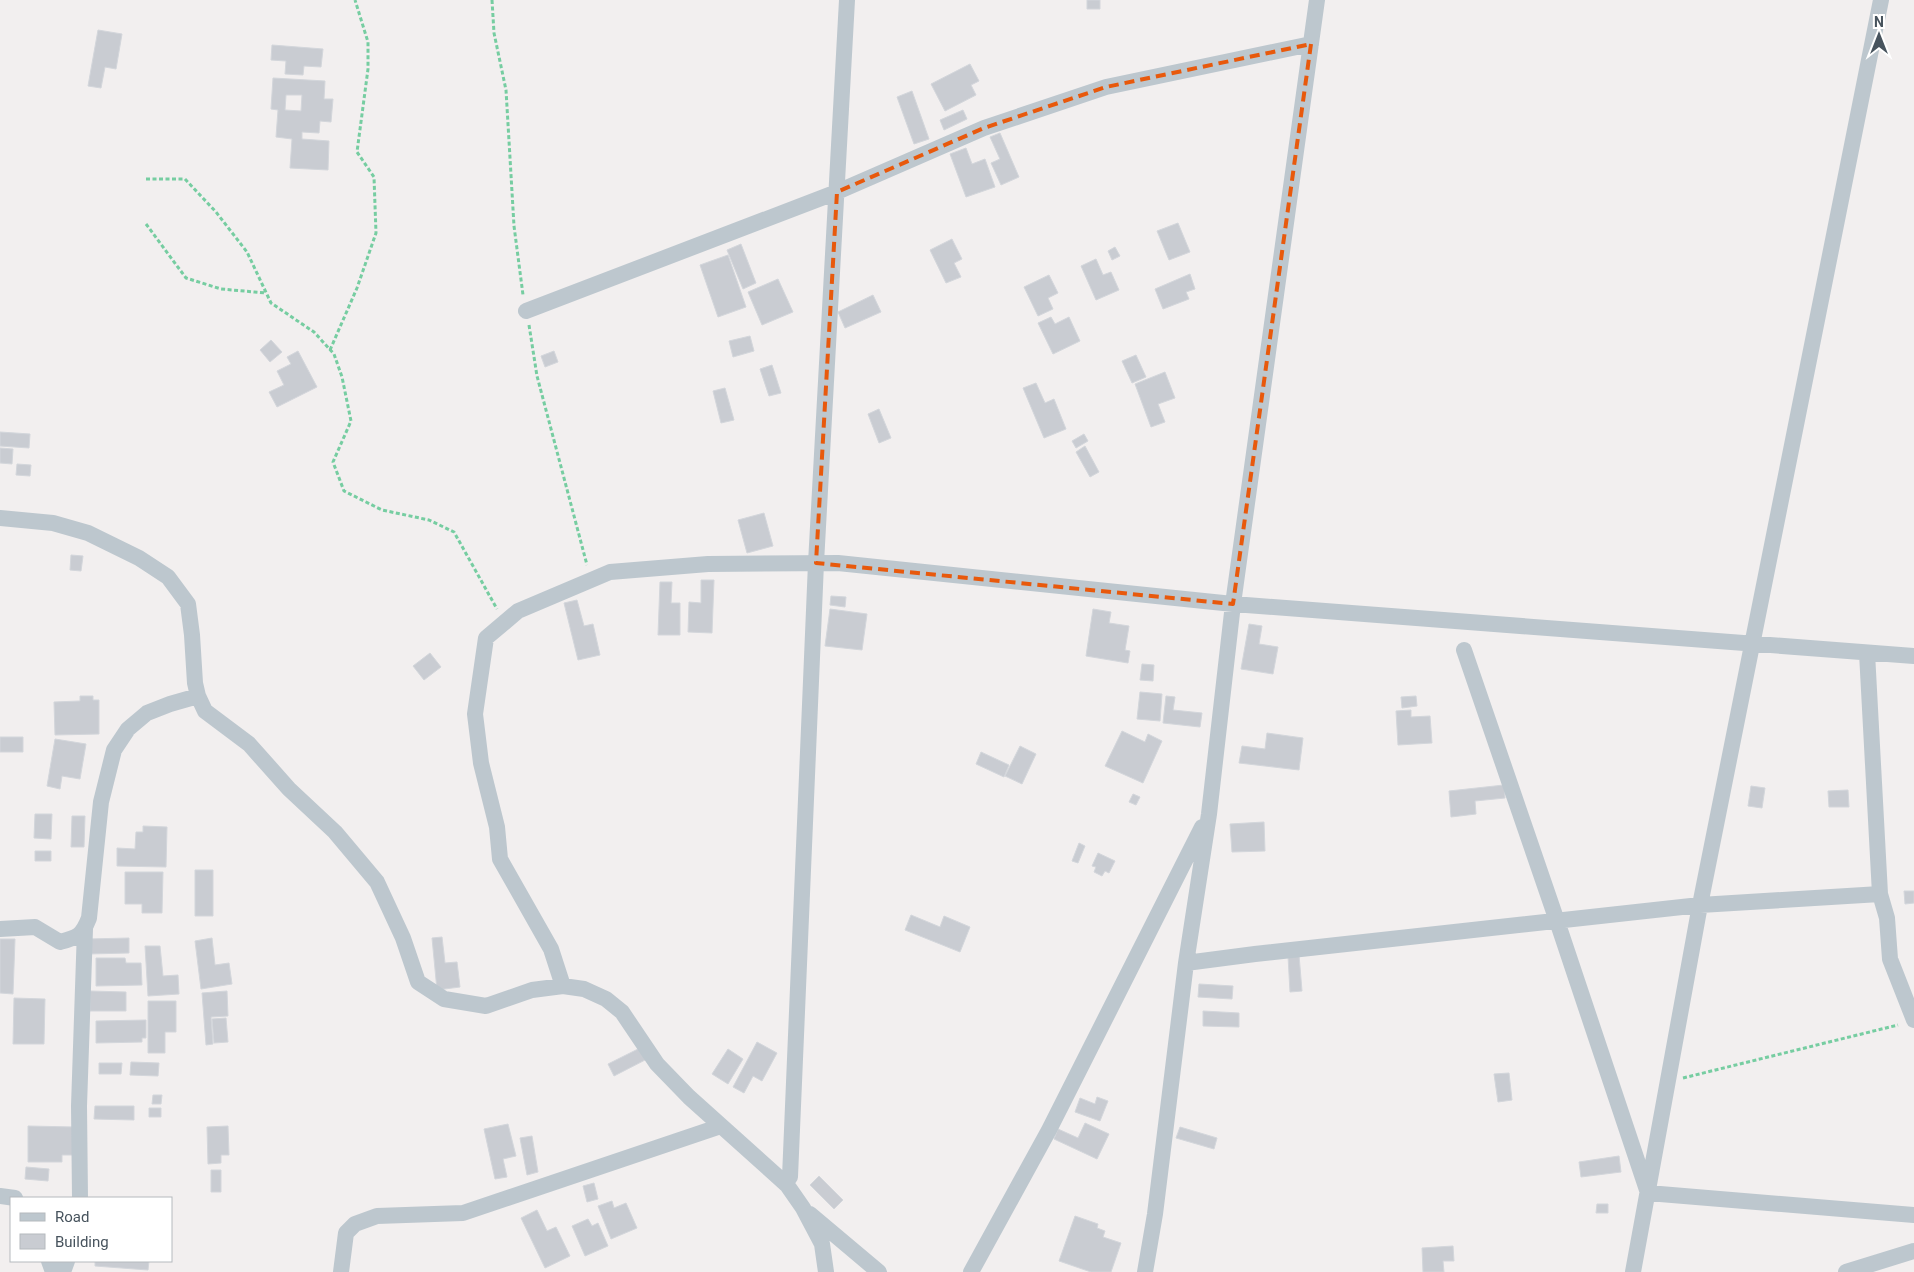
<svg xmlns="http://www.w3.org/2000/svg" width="1914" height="1272" font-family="Roboto,sans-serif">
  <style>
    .building { fill: #c9ccd2; stroke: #d3d6db; fill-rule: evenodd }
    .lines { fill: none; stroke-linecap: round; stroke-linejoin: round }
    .path { stroke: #76cda1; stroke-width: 3; stroke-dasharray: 4 2.5; stroke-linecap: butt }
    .minor { stroke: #bdc7ce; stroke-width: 16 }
    .marked { fill: none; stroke: #e8590c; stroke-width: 4; stroke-dasharray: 10 6; stroke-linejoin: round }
  </style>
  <rect width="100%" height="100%" fill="#f2efef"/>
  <path class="building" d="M 1087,0 L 1100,0 L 1100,9 L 1087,9 Z
    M 98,30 L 122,34 L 116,69 L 105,67 L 101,88 L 88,86 Z
    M 272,45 L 323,49 L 321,67 L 304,66 L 303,75 L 285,74 L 286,61 L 271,60 Z
    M 970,64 L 979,81 L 971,85 L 976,95 L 945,111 L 931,84 Z
    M 273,78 L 325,81 L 324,99 L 333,99 L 331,122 L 320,121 L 319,133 L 302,132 L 302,139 L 329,141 L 328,170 L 290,168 L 292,139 L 276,137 L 278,110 L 271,109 ZM 286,95 L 302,95 L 301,111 L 285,110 Z
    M 912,91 L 929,139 L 914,144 L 897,97 Z
    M 963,110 L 967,119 L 944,130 L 940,120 Z
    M 1000,133 L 1019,177 L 1001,185 L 991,163 L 1000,159 L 990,137 Z
    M 966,148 L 972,164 L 985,159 L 995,187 L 966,197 L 950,154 Z
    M 1178,223 L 1190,252 L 1169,260 L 1157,231 Z
    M 952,239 L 962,259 L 954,263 L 961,277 L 946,283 L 930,250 Z
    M 741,244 L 756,283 L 743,289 L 727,250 Z
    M 1115,247 L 1120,256 L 1112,260 L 1108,251 Z
    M 728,255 L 746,307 L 718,317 L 700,265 Z
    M 1096,259 L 1103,275 L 1111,272 L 1119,290 L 1096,300 L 1081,266 Z
    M 1190,274 L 1195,289 L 1186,292 L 1189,299 L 1163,309 L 1155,289 Z
    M 1049,275 L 1058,293 L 1048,298 L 1053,309 L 1038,316 L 1024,287 Z
    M 778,279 L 793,312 L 762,325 L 748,292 Z
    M 873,295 L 881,312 L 845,328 L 838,312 Z
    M 1051,317 L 1055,324 L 1069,317 L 1080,341 L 1053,354 L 1038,323 Z
    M 750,336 L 754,351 L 733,357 L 729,341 Z
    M 271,340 L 282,352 L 270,362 L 260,350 Z
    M 298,351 L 317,387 L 277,407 L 269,392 L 284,385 L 277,371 L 291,364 L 287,357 Z
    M 554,351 L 558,362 L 545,367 L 541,356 Z
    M 1136,355 L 1146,377 L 1132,383 L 1122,361 Z
    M 772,365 L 781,393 L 769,396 L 760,369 Z
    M 1165,372 L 1175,398 L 1158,404 L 1165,422 L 1151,427 L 1135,384 Z
    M 1036,383 L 1045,403 L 1054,399 L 1066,429 L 1044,438 L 1023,388 Z
    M 725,388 L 734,420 L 721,423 L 713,391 Z
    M 879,409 L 891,438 L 879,443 L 868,414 Z
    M 0,432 L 30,434 L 29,448 L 0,446 Z
    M 1084,434 L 1088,441 L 1076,448 L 1072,441 Z
    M 1085,446 L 1099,472 L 1090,477 L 1076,452 Z
    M 0,448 L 13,449 L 12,464 L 0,463 Z
    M 17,464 L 31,465 L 30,476 L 16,475 Z
    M 764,513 L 773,546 L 747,553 L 738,520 Z
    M 71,555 L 83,556 L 81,571 L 70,570 Z
    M 701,580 L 714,580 L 712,633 L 688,632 L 689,602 L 701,603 Z
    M 660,582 L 672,582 L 671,603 L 680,603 L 680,635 L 658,635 Z
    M 831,596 L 846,597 L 845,607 L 830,605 Z
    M 577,600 L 584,626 L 593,624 L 600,655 L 578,660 L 564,603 Z
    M 830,609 L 867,614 L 862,650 L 825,646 Z
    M 1093,609 L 1111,612 L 1109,623 L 1129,626 L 1125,650 L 1130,651 L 1128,663 L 1086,656 Z
    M 1249,624 L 1262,626 L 1259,644 L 1278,647 L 1273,674 L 1241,669 Z
    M 430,653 L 441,667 L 424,680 L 413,666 Z
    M 1142,664 L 1154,665 L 1153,681 L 1140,680 Z
    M 1140,692 L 1162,694 L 1160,721 L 1137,719 Z
    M 80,696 L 93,696 L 93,700 L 99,700 L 99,734 L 55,735 L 54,702 L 80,701 Z
    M 1166,696 L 1175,697 L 1173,710 L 1202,713 L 1200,727 L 1163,723 Z
    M 1416,696 L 1417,706 L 1402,708 L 1401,697 Z
    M 1411,710 L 1411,717 L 1430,716 L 1432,743 L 1398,745 L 1396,711 Z
    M 1122,731 L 1145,742 L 1148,734 L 1162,741 L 1143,783 L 1105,766 Z
    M 1267,733 L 1303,738 L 1299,770 L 1239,763 L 1242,746 L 1265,749 Z
    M 0,737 L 23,737 L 23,752 L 0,752 Z
    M 55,739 L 86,744 L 80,779 L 62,776 L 60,789 L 47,786 Z
    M 1020,746 L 1036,754 L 1022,784 L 1005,776 Z
    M 981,752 L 1009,765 L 1004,777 L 976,764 Z
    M 1504,785 L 1505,798 L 1475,801 L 1476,814 L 1451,817 L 1449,791 Z
    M 1751,786 L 1765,788 L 1762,808 L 1748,806 Z
    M 1848,790 L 1849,807 L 1829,807 L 1828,791 Z
    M 1133,794 L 1140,797 L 1136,805 L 1129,802 Z
    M 35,814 L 52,814 L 51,839 L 34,838 Z
    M 72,816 L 85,816 L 84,847 L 71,847 Z
    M 1264,822 L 1265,851 L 1232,852 L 1230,824 Z
    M 143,826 L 167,827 L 166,867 L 117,866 L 117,848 L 135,849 L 136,832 L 143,832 Z
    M 1079,843 L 1085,846 L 1078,863 L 1072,861 Z
    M 35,851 L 51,851 L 51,861 L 35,861 Z
    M 1098,853 L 1115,861 L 1109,873 L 1105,871 L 1102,876 L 1094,872 L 1096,867 L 1092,866 Z
    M 195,870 L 213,870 L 213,916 L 195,916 Z
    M 125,872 L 163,872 L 162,913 L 142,913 L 142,904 L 125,904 Z
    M 1904,891 L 1914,891 L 1914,903 L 1905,904 Z
    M 911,915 L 940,927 L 944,916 L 970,927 L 960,952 L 905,930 Z
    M 442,937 L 445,963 L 457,962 L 460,987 L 437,990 L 432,938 Z
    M 129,938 L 129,953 L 88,954 L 88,939 Z
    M 212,938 L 215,965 L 229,963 L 232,984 L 201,989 L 195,941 Z
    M 0,939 L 15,939 L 13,994 L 0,993 Z
    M 145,946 L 160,946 L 163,976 L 178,975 L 179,994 L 148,996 Z
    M 1299,955 L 1302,991 L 1290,992 L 1288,956 Z
    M 96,958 L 125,958 L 126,963 L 141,963 L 142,985 L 96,986 Z
    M 1199,984 L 1233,986 L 1232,999 L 1198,997 Z
    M 90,991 L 126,992 L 126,1011 L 90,1011 Z
    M 227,991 L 228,1016 L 211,1017 L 213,1044 L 206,1045 L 202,993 Z
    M 14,998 L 45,999 L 44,1044 L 13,1044 Z
    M 148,1001 L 176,1001 L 176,1032 L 165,1032 L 165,1053 L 148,1053 Z
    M 1203,1011 L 1239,1013 L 1239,1027 L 1203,1026 Z
    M 226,1018 L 228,1042 L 214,1043 L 212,1019 Z
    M 146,1020 L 146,1038 L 142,1038 L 142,1042 L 96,1043 L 96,1021 Z
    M 757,1042 L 777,1053 L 762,1081 L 753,1076 L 744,1093 L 733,1087 Z
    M 642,1047 L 647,1059 L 614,1076 L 608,1064 Z
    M 728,1049 L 743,1059 L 728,1084 L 712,1074 Z
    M 131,1062 L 159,1063 L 158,1076 L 130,1075 Z
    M 99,1063 L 122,1063 L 121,1074 L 99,1074 Z
    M 1509,1073 L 1512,1100 L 1498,1102 L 1494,1074 Z
    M 153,1095 L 162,1095 L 161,1104 L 152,1104 Z
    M 1097,1097 L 1108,1101 L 1100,1121 L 1075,1112 L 1080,1098 L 1095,1104 Z
    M 95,1106 L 134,1106 L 134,1120 L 94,1119 Z
    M 149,1108 L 161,1108 L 161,1117 L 149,1117 Z
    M 1085,1123 L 1109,1134 L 1097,1159 L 1054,1139 L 1058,1129 L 1078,1138 Z
    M 508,1124 L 516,1156 L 503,1159 L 507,1177 L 495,1179 L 484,1129 Z
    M 28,1126 L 74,1127 L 74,1155 L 62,1155 L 62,1162 L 28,1162 Z
    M 228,1126 L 229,1155 L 221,1155 L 221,1163 L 208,1164 L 207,1127 Z
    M 1180,1127 L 1217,1138 L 1214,1149 L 1176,1138 Z
    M 532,1136 L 538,1172 L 527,1175 L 520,1138 Z
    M 1619,1156 L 1621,1172 L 1581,1177 L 1579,1162 Z
    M 26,1167 L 49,1169 L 48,1181 L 25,1179 Z
    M 211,1170 L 221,1170 L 221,1192 L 211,1192 Z
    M 819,1176 L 843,1200 L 834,1209 L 810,1185 Z
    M 594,1183 L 598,1199 L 587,1202 L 583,1186 Z
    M 612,1201 L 614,1208 L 626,1203 L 637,1228 L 611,1239 L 598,1206 Z
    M 1597,1204 L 1608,1204 L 1608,1213 L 1596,1213 Z
    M 537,1210 L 547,1231 L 556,1227 L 570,1256 L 545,1268 L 521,1218 Z
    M 1075,1216 L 1098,1224 L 1097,1228 L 1105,1231 L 1103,1237 L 1121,1243 L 1111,1272 L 1091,1272 L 1059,1261 Z
    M 588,1219 L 592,1226 L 598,1223 L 608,1246 L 585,1256 L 572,1226 Z
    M 1453,1246 L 1454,1261 L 1443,1261 L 1444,1272 L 1423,1272 L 1422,1248 Z
    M 95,1261 L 149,1261 L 148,1270 L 95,1266 Z"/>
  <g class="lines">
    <path class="path" d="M 492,0 L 494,33 L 506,90 L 514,226 L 523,295
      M 146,179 L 185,179 L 216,212 L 247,252 L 271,303 L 314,332 L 334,354 L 342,377 L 351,421 L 333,462 L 344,491 L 382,510 L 429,520 L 454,532 L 497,609
      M 146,224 L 186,278 L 221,289 L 266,293
      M 529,325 L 537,376 L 587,565
      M 330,350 L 357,288 L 376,233 L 374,177 L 357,152 L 368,69 L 368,42 L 355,0
      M 1683,1078 L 1898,1025"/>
    <path class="minor" d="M 526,311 L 837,192 L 984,128 L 1106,87 L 1311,44
      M 0,518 L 53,523 L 88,533 L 139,558 L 168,577 L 188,604 L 192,635 L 195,683 L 198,696 L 205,711 L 249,744 L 289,789 L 335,832 L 377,882 L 403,938 L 418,982 L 444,999 L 486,1006 L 532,990 L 563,986 L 584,989 L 606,999 L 622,1012 L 657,1064 L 689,1097 L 787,1185 L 803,1208 L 822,1244 L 826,1272
      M 1464,650 L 1557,921 L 1648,1193 L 1914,1215
      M 1867,653 L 1880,894 L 1887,918 L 1890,959 L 1914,1020
      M 0,929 L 35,927 L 60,942 C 78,937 82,936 89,918 L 101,802 L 114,750 L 128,729 L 147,713 L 170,704 L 198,696
      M 1186,963 L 1255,954 L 1700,905 L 1880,894
      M 563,986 L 551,949 L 500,859 L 497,827 L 481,763 L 475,714 L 486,638 L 518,611 L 610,572 L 708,564 L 838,563 L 1233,604 L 1914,656
      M 790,1177 L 816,563 L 847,0
      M 0,1196 L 15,1198
      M 80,1198 L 79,1106 L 85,929
      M 810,1214 L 879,1272
      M 49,1261 L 53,1272
      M 63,1272 L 67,1261
      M 341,1272 L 346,1233 L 355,1224 L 377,1216 L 463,1213 L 721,1126
      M 971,1272 L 1049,1130 L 1202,827
      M 1145,1272 L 1155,1214 L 1186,963 L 1209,814 L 1233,604 L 1317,0
      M 1633,1272 L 1700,905 L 1881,0
      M 1846,1272 L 1914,1251"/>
  </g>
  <path class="marked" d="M 1311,44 L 1233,604 L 816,563 L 837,192 L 984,128 L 1106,87 Z"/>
  <rect x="10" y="1197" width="162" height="65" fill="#ffffff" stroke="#b5babe"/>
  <rect x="20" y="1213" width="25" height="8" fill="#bdc7ce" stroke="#b5babe"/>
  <text x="55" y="1222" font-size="15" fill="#47535d">Road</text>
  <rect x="20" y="1234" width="25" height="15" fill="#c9ccd2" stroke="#b5babe"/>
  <text x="55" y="1247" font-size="15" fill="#47535d">Building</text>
  <g transform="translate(1879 35)" stroke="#ffffff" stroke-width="4" paint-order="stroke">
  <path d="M0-4L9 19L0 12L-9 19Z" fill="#47535d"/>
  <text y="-8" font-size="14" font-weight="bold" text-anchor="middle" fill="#47535d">N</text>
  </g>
</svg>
